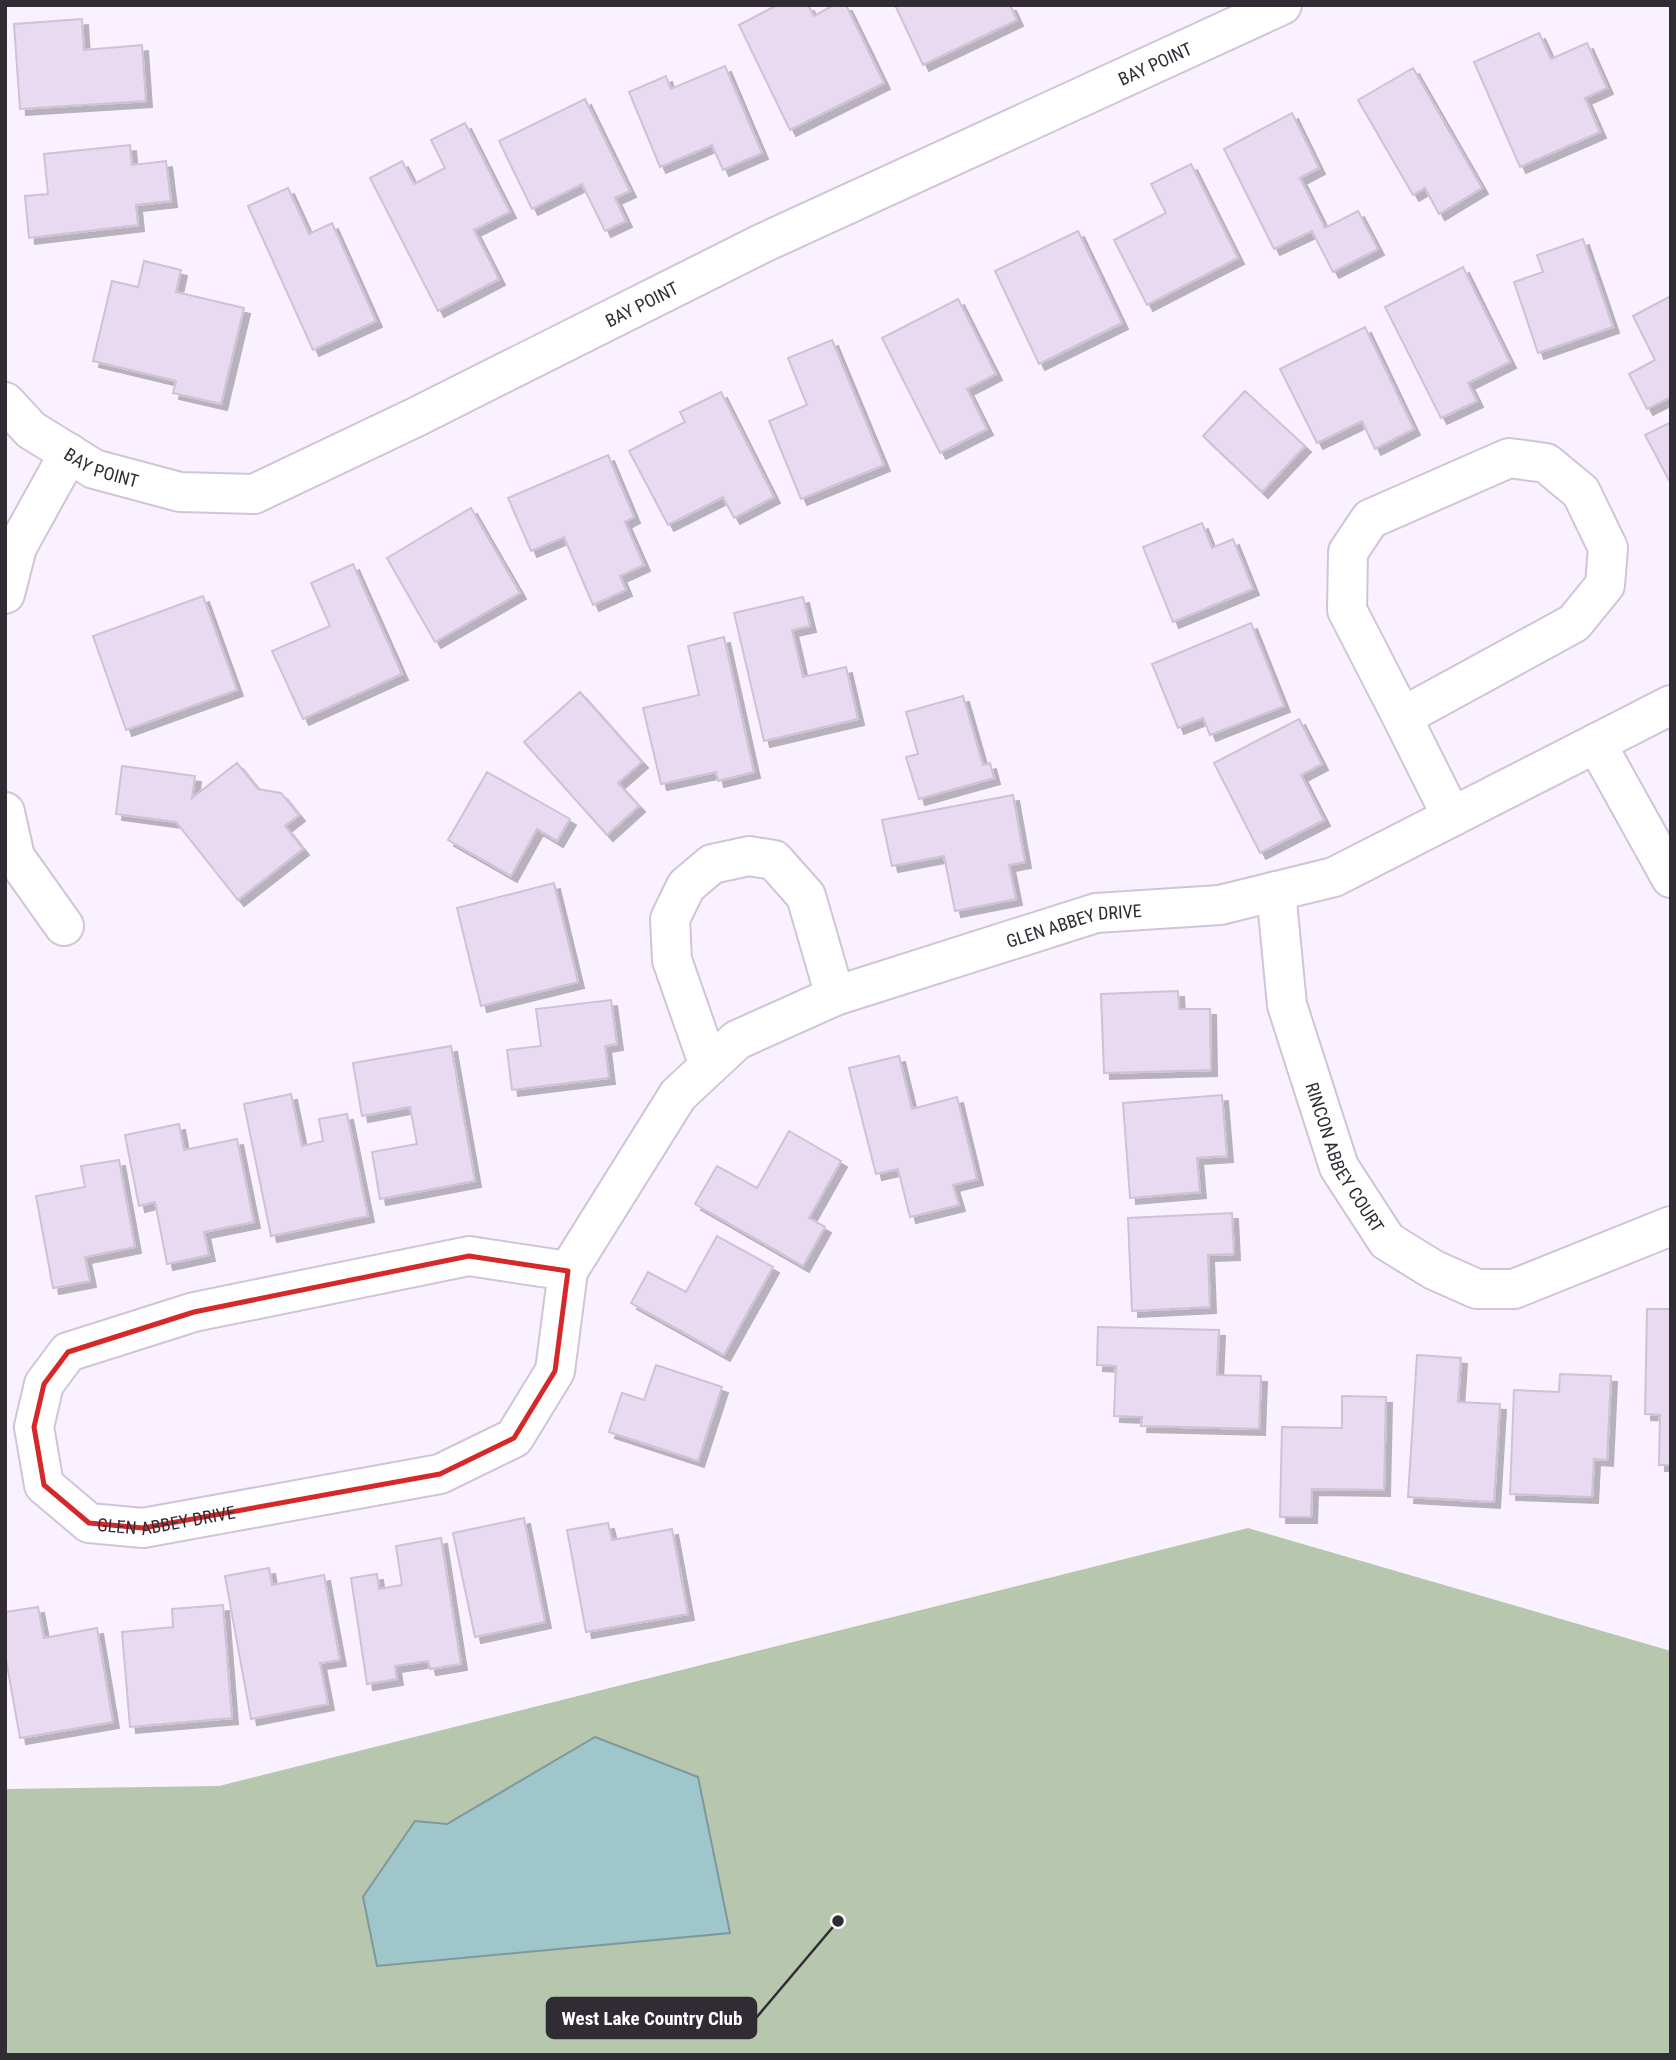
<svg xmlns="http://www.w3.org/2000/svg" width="1676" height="2060" font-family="'Roboto Condensed',sans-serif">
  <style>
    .green { fill: #b7c7ae }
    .water { fill: #9fc6ca; stroke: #7e989d; stroke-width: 2 }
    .building { fill: #e7daf1; stroke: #cfc1d8; stroke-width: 2; filter: url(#shadow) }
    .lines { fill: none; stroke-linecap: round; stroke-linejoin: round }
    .street-casing { stroke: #d1c4da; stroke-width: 42 }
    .street { stroke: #fff; stroke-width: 38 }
    .marked { fill: none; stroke: #d62828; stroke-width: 5; stroke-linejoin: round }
    .labels { text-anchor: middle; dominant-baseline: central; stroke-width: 5; stroke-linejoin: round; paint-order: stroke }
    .street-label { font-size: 18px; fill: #312c34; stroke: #fff }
    .leader { fill: none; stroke: #312c34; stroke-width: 2.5 }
    .callout-dot { fill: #312c34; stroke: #fff; stroke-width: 2.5 }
    .callout { fill: #312c34; stroke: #312c34; stroke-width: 2.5 }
    .callout-label { font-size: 19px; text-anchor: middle; font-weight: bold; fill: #fff }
  </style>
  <defs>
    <filter id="shadow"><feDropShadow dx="6" dy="6" stdDeviation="0" flood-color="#0004"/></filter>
  </defs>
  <rect width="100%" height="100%" fill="#f9f1ff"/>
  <path class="green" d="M 1248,1528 L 1671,1651 L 1671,2055 L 5,2055 L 5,1789 L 219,1786 Z"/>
  <path class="water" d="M 595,1737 L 698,1777 L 730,1933 L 377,1966 L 363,1897 L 415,1821 L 447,1824 Z"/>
  <path class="building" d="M 777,5 L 808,5 L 814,16 L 834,5 L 846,5 L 884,83 L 790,130 L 739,25 Z
    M 895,5 L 1010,5 L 1017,20 L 923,65 Z
    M 82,19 L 84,50 L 142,45 L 146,101 L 20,109 L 14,24 Z
    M 1539,33 L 1551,59 L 1587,43 L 1607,88 L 1585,98 L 1600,132 L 1520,167 L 1474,62 Z
    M 725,66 L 762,153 L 723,170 L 712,145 L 660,167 L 629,92 L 666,76 L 671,89 Z
    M 1413,68 L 1482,188 L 1439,214 L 1425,188 L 1413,195 L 1358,100 Z
    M 585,99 L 630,191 L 615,198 L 626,221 L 605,231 L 582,184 L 532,209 L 499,141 Z
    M 1292,113 L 1319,168 L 1300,178 L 1325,228 L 1358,211 L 1378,249 L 1333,272 L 1312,231 L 1274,249 L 1224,149 Z
    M 465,123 L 510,212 L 474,230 L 499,279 L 438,311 L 370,178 L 402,161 L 414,184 L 445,168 L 431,140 Z
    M 130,145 L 132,165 L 166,161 L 171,201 L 136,205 L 138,225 L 29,238 L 25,196 L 48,194 L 44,154 Z
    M 1191,164 L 1238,258 L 1147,305 L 1114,240 L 1166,213 L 1151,184 Z
    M 288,188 L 309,234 L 332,223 L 376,321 L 313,350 L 248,206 Z
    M 1078,231 L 1122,323 L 1039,364 L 995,271 Z
    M 1583,239 L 1613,327 L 1538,353 L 1514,282 L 1543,272 L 1537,255 Z
    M 144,261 L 181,270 L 176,292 L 244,308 L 221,404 L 173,393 L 176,381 L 93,361 L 112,281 L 138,287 Z
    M 1463,267 L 1510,362 L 1468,383 L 1477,401 L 1441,418 L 1385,307 Z
    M 1671,296 L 1671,397 L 1647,409 L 1629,374 L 1655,360 L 1633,316 Z
    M 958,299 L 996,374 L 967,389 L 987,429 L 940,453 L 882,338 Z
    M 1365,327 L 1414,429 L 1375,449 L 1362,421 L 1317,443 L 1280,369 Z
    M 832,340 L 884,465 L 801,499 L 769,421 L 807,405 L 788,358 Z
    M 1245,391 L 1305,446 L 1262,492 L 1203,436 Z
    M 721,392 L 774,497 L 734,518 L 723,497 L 668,525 L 629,451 L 685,422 L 680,412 Z
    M 1671,422 L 1671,484 L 1645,435 Z
    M 608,455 L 634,517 L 625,522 L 644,565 L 620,576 L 626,590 L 593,605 L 564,537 L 531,551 L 508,498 Z
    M 471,508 L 520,593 L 435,642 L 387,558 Z
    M 1202,523 L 1212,548 L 1233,539 L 1253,589 L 1173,622 L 1143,547 Z
    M 353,564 L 402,674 L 303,719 L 272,651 L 330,626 L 311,583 Z
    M 203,596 L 237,690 L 126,730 L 93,636 Z
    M 803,597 L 810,626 L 792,630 L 803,677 L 846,667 L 858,719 L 764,741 L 734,613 Z
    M 1251,623 L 1284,706 L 1210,735 L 1203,718 L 1178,728 L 1152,664 Z
    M 724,637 L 754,772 L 718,781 L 716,772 L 661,784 L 643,708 L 699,695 L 688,646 Z
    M 580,692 L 642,762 L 618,783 L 639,806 L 607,835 L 524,742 Z
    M 963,696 L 983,765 L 990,763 L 994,778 L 919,799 L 906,757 L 918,754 L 906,712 Z
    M 1299,719 L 1322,764 L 1301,775 L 1324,820 L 1260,853 L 1214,763 Z
    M 237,763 L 258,789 L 281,793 L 299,815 L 285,826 L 303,849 L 238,900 L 176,822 L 116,814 L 122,766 L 195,776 L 192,798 Z
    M 487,772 L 570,819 L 557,841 L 537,829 L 511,876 L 448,840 Z
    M 1013,795 L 1025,862 L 1009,865 L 1016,899 L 955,911 L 944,856 L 892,866 L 882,820 Z
    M 554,883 L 578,982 L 481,1006 L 457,908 Z
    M 1178,991 L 1179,1009 L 1210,1009 L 1211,1070 L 1104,1073 L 1101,994 Z
    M 611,1000 L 617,1044 L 605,1046 L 609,1078 L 512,1090 L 507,1050 L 541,1046 L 536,1009 Z
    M 451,1046 L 475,1181 L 380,1199 L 372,1152 L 417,1144 L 410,1107 L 362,1116 L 353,1063 Z
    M 899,1056 L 912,1109 L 957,1097 L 977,1179 L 953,1185 L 959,1205 L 910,1217 L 898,1169 L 876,1174 L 849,1068 Z
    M 291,1094 L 302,1146 L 323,1141 L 319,1119 L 347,1114 L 368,1216 L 271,1236 L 244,1104 Z
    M 1222,1095 L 1227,1156 L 1197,1158 L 1200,1192 L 1130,1198 L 1123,1103 Z
    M 179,1124 L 184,1150 L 237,1139 L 254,1222 L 204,1232 L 209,1255 L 167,1264 L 155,1202 L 139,1206 L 125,1135 Z
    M 789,1131 L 841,1161 L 809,1218 L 825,1227 L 803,1266 L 695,1204 L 717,1166 L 757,1188 Z
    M 119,1160 L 135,1247 L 85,1257 L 90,1281 L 53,1288 L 36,1196 L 85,1187 L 81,1166 Z
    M 1232,1213 L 1234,1254 L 1208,1255 L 1210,1307 L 1132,1311 L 1128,1218 Z
    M 717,1236 L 773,1267 L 724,1355 L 631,1303 L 648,1272 L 686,1292 Z
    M 1647,1309 L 1671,1309 L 1671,1465 L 1659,1465 L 1660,1415 L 1645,1414 Z
    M 1098,1327 L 1219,1330 L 1217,1375 L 1261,1376 L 1259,1429 L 1141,1426 L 1142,1417 L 1114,1416 L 1116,1366 L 1097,1365 Z
    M 1417,1355 L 1461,1358 L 1458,1402 L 1500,1404 L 1494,1502 L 1408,1497 Z
    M 656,1365 L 722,1387 L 698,1461 L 609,1432 L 622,1393 L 644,1400 Z
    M 1560,1374 L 1611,1376 L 1607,1460 L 1594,1459 L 1592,1497 L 1510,1494 L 1514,1390 L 1559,1392 Z
    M 1342,1396 L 1386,1397 L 1384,1490 L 1312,1489 L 1311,1517 L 1280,1517 L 1282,1427 L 1342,1428 Z
    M 524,1518 L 545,1622 L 475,1637 L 453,1533 Z
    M 608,1523 L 612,1540 L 672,1529 L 688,1614 L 586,1632 L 567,1530 Z
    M 441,1538 L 461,1664 L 430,1669 L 428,1661 L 395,1666 L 397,1679 L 367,1684 L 351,1578 L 377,1574 L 379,1589 L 402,1585 L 396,1546 Z
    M 269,1568 L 272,1585 L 324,1575 L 340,1660 L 320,1663 L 328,1704 L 251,1719 L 225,1576 Z
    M 223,1605 L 232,1718 L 130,1727 L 122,1632 L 173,1627 L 172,1609 Z
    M 38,1607 L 44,1638 L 97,1628 L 113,1722 L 20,1738 L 5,1654 L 5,1612 Z"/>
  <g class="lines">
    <defs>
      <g id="street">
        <path id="s1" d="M 5,402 L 31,430 L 94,469 L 180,492 L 254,494 L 414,418 L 763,243 L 1282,5"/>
        <path d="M 5,594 L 17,547 L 69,453"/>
        <path d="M 1402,717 L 1574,623 L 1605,585 L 1608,548 L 1581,492 L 1546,463 L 1509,458 L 1370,519 L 1348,552 L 1347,610 L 1402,717 L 1452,817"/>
        <path d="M 1596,743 L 1671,878"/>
        <path d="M 5,812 L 15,857 L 64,926"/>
        <path id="s2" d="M 1276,891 L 1287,1005 L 1339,1167 L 1387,1241 L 1434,1270 L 1477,1289 L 1514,1289 L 1671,1226"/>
        <path d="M 709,1066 L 672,960 L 670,919 L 686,886 L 712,864 L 749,856 L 774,860 L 806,896 L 835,996"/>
        <path id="s3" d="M 568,1271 L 469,1256 L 194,1312 L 68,1352 L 44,1384 L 34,1427 L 44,1485 L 89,1523 L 143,1528 L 440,1474 L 514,1438 L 555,1371 L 568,1271 L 678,1095 L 737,1040 L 835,996 L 1096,913 L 1220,905 L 1334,877 L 1671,705"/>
      </g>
    </defs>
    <use href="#street" class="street-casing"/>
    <use href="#street" class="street"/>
  </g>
  <path class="marked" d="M 469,1256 L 568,1271 L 555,1371 L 514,1438 L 440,1474 L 143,1528 L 89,1523 L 44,1485 L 34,1427 L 44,1384 L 68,1352 L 194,1312 Z"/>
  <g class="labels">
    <g class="street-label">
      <text stroke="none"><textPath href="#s1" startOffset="1274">BAY POINT</textPath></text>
      <text stroke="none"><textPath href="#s1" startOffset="707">BAY POINT</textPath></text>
      <text stroke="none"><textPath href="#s1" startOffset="119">BAY POINT</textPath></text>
      <text stroke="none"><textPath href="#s3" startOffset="1978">GLEN ABBEY DRIVE</textPath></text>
      <text stroke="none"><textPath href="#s2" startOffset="278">RINCON ABBEY COURT</textPath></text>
      <text stroke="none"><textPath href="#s3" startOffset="793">GLEN ABBEY DRIVE</textPath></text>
    </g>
  </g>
  <path class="leader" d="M838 1921L756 2018"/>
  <circle class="callout-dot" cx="838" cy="1921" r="7"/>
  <rect class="callout" x="547" y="1998" width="209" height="40" rx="7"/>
  <g class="callout-label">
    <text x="652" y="2025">West Lake Country Club</text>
  </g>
  <rect width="1676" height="2060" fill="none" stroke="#312c34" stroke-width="14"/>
</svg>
